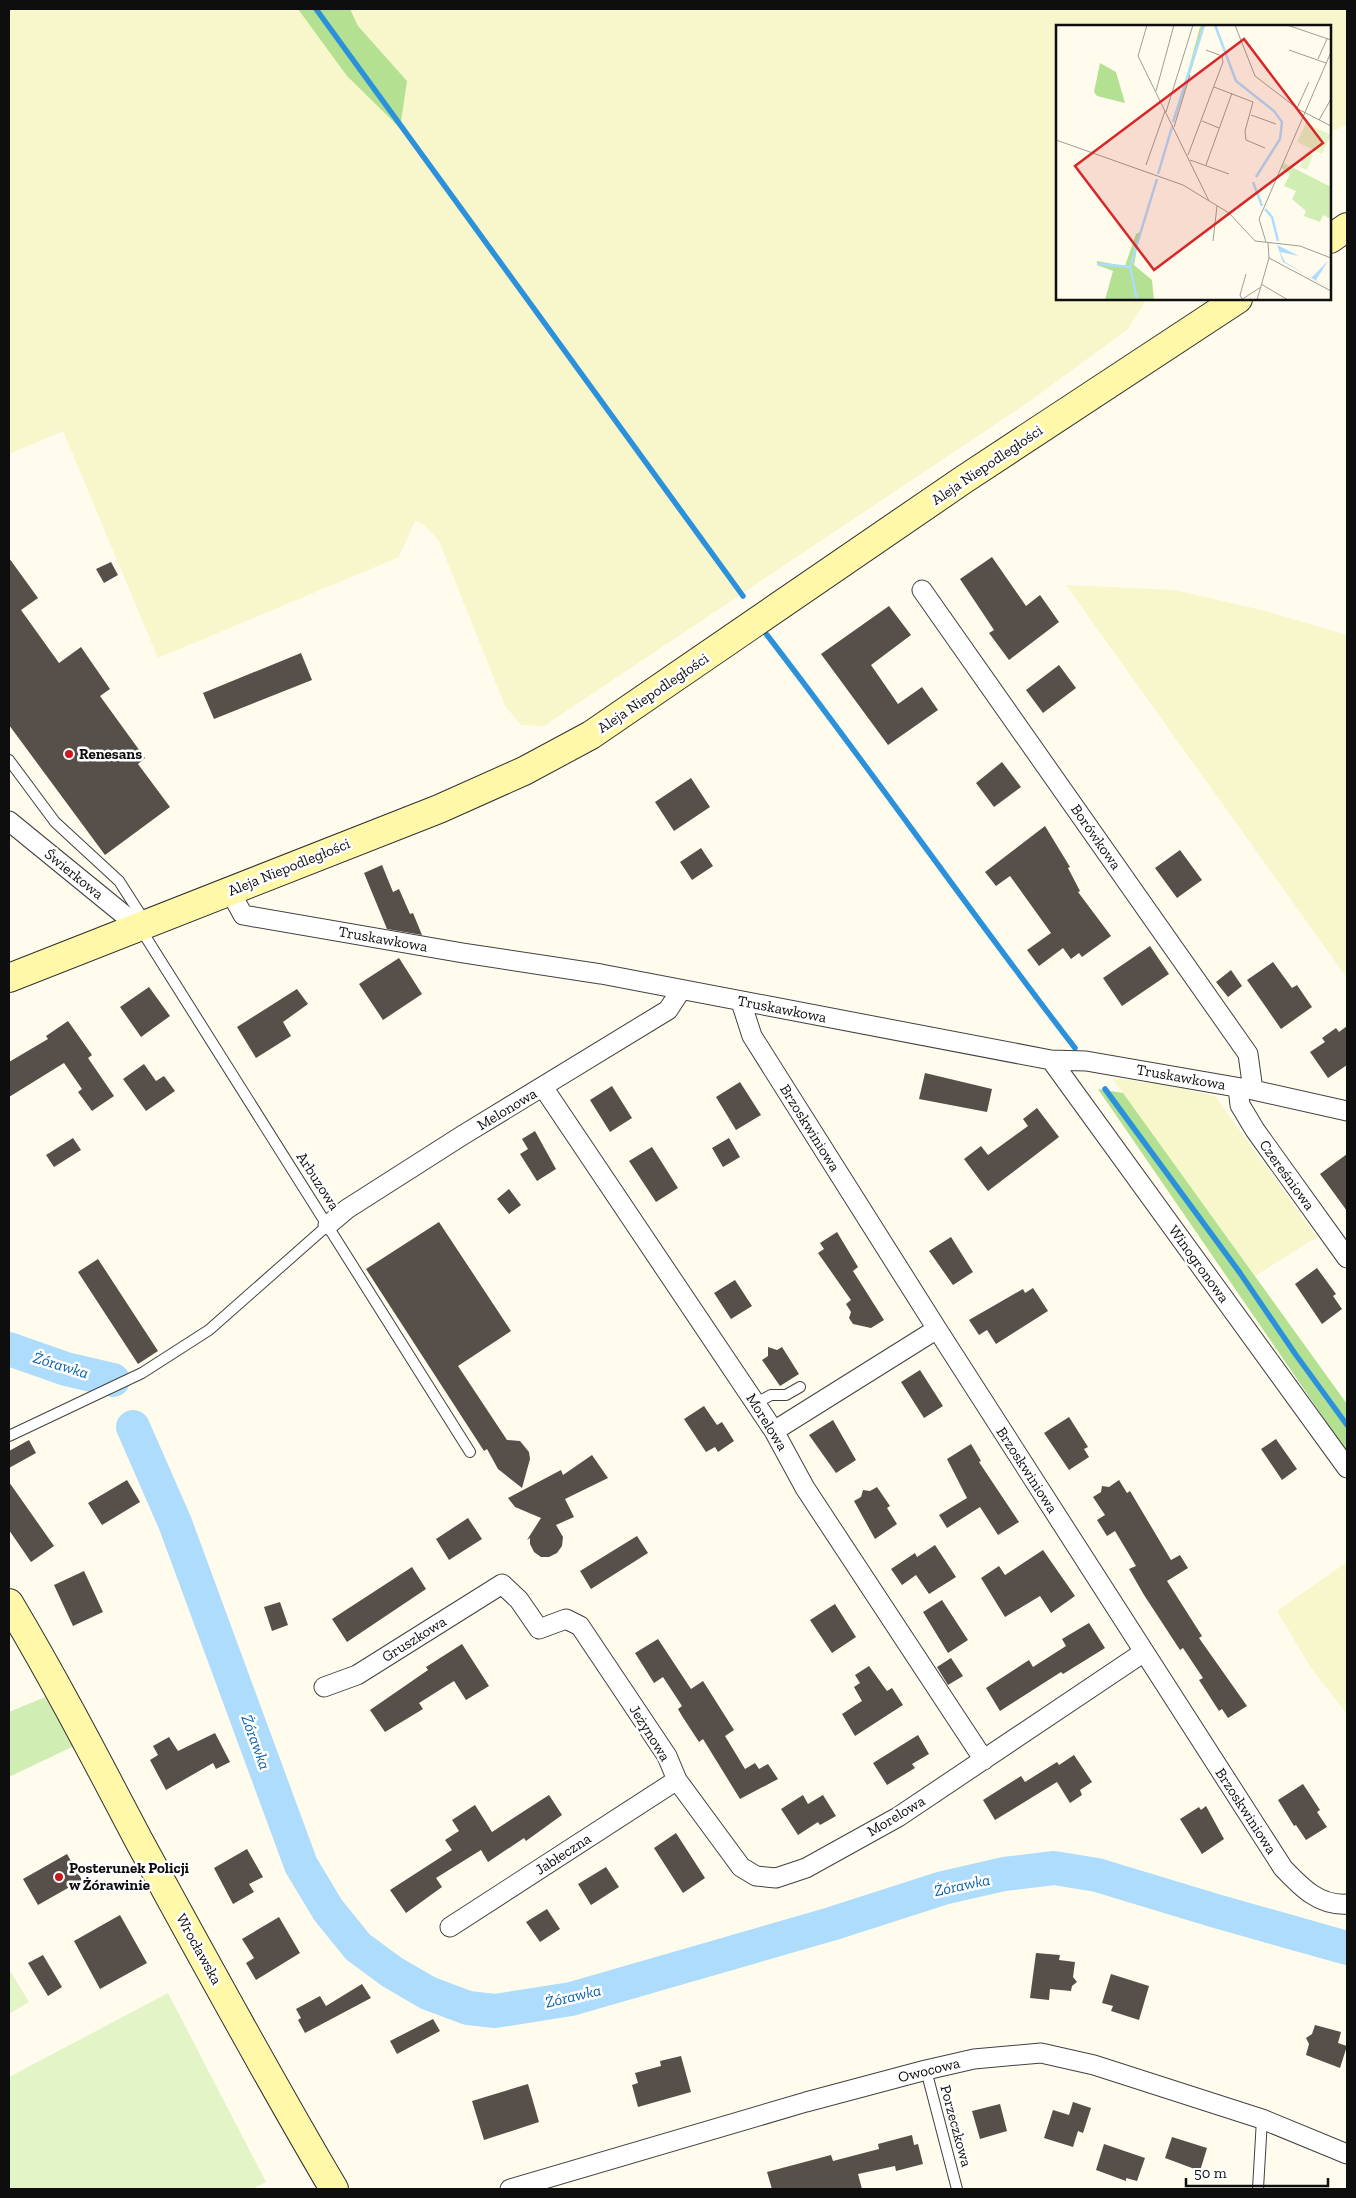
<svg xmlns="http://www.w3.org/2000/svg" width="1356" height="2198" font-family="'Zilla Slab',serif">
  <style>
    .farmland { fill: #f8f6cb }
    .green { fill: #d0eeb3 }
    .forest { fill: #b3e091 }
    .pitch { fill: #e3f4c6 }
    .lines { fill: none; stroke-linecap: round; stroke-linejoin: round }
    .stream { stroke: #2c91db; stroke-width: 5.5 }
    .river { stroke: #addcfc; stroke-width: 34 }
    .building { fill: #574f49 }
    .lane-casing { stroke: #414141; stroke-width: 12 }
    .street-casing { stroke: #414141; stroke-width: 21 }
    .secondary-casing { stroke: #303030; stroke-width: 30 }
    .lane { stroke: #fff; stroke-width: 10 }
    .street { stroke: #fff; stroke-width: 19 }
    .secondary { stroke: #fff8a9; stroke-width: 28 }
    .poi-dot { fill: #cc171b; stroke: #fff; stroke-width: 2 }
    .labels { text-anchor: middle; dominant-baseline: central; stroke-width: 5; stroke-linejoin: round; paint-order: stroke }
    .street-label { font-size: 15px; fill: #0e0e0e; stroke: #fff }
    .poi-label { font-size: 15px; font-weight: bold; fill: #0e0e0e; stroke: #fff; text-anchor: start }
    .water-label { font-size: 16px; font-style: italic; fill: #0a61ac; stroke: #fff }
    .inset-river { fill: none; stroke: #addcfc; stroke-width: 2.5 }
    .inset-road { fill: none; stroke: #9f9d94; stroke-width: 1 }
    .view { fill: #d62828; fill-opacity: 0.15; stroke: #d62828; stroke-width: 2.5 }
    .inset-edge { fill: none; stroke: #0e0e0e; stroke-width: 2.5 }
  </style>
  <rect width="100%" height="100%" fill="#fffcee"/>
  <path class="farmland" d="M 9,9 L 1347,9 L 1347,125 L 1330,132 L 1330,26 L 1057,26 L 1057,299 L 1147,299 L 1128,329 L 1030,401 L 544,726 L 521,725 L 505,706 L 439,541 L 423,524 L 415,521 L 399,557 L 158,658 L 63,431 L 9,454 Z
    M 1066,585 L 1174,590 L 1266,611 L 1347,635 L 1347,978 Z
    M 1112,1078 L 1167,1085 L 1215,1096 L 1317,1237 L 1255,1276 Z
    M 1347,1562 L 1347,1714 L 1311,1668 L 1277,1611 Z"/>
  <path class="green" d="M 45,1697 L 74,1746 L 9,1777 L 9,1712 Z"/>
  <path class="forest" d="M 298,9 L 350,9 L 358,26 L 407,81 L 400,128 L 347,76 Z
    M 1098,1089 L 1123,1093 L 1347,1404 L 1347,1452 Z"/>
  <path class="pitch" d="M 9,1969 L 29,2002 L 9,2014 Z
    M 168,1993 L 266,2182 L 252,2189 L 9,2189 L 9,2077 Z"/>
  <g class="lines">
    <path class="stream" d="M 316,9 L 743,596
      M 767,635 C 872,771 970,912 1075,1048
      M 1105,1089 L 1240,1273 L 1296,1355 L 1347,1425"/>
    <path class="river" d="M 9,1349 L 66,1369 L 113,1380
      M 133,1427 L 175,1523 L 301,1865 L 328,1910 L 358,1947 L 392,1972 L 428,1993 L 468,2008 L 495,2011 L 571,1999 L 831,1924 L 943,1888 L 1004,1874 L 1054,1868 L 1097,1875 L 1216,1911 L 1347,1948"/>
  </g>
  <path class="building" d="M 992,557 L 1026,606 L 1040,595 L 1059,622 L 1009,660 L 989,633 L 994,630 L 960,579 Z
    M 9,558 L 38,598 L 21,610 L 59,663 L 81,647 L 110,689 L 100,696 L 145,758 L 138,764 L 170,807 L 105,855 L 9,725 Z
    M 111,562 L 118,575 L 104,583 L 96,569 Z
    M 889,606 L 911,635 L 871,665 L 898,704 L 922,687 L 938,710 L 888,745 L 821,654 Z
    M 301,653 L 312,680 L 214,719 L 203,693 Z
    M 1059,665 L 1076,688 L 1043,713 L 1026,690 Z
    M 1002,762 L 1021,787 L 994,807 L 976,783 Z
    M 691,778 L 710,807 L 674,831 L 655,802 Z
    M 1045,826 L 1070,867 L 1068,868 L 1080,891 L 1078,892 L 1111,936 L 1082,957 L 1079,953 L 1071,959 L 1063,948 L 1039,966 L 1027,950 L 1051,933 L 1010,876 L 996,886 L 985,872 Z
    M 701,848 L 713,866 L 692,880 L 680,862 Z
    M 1180,850 L 1202,880 L 1177,898 L 1155,868 Z
    M 382,865 L 393,892 L 399,889 L 410,914 L 413,913 L 422,935 L 387,929 L 364,873 Z
    M 1150,946 L 1169,974 L 1122,1006 L 1103,978 Z
    M 399,958 L 422,994 L 383,1020 L 359,984 Z
    M 1273,962 L 1292,988 L 1297,985 L 1312,1007 L 1281,1029 L 1247,980 Z
    M 1231,970 L 1242,986 L 1228,997 L 1216,982 Z
    M 149,987 L 170,1016 L 141,1037 L 120,1007 Z
    M 297,989 L 308,1004 L 283,1022 L 291,1036 L 256,1058 L 237,1027 Z
    M 68,1021 L 92,1055 L 88,1058 L 114,1096 L 92,1111 L 78,1092 L 82,1089 L 64,1063 L 9,1097 L 9,1062 L 48,1039 L 46,1036 Z
    M 1347,1026 L 1347,1065 L 1328,1078 L 1310,1052 L 1325,1042 L 1322,1038 L 1336,1028 L 1339,1032 Z
    M 144,1064 L 156,1081 L 164,1076 L 175,1091 L 146,1111 L 123,1079 Z
    M 925,1073 L 992,1089 L 987,1112 L 919,1099 Z
    M 740,1082 L 761,1115 L 736,1130 L 716,1097 Z
    M 612,1086 L 632,1118 L 610,1132 L 590,1100 Z
    M 1037,1108 L 1059,1137 L 988,1191 L 964,1159 L 981,1146 L 988,1155 L 1028,1126 L 1023,1119 Z
    M 535,1131 L 556,1169 L 537,1181 L 520,1154 L 528,1149 L 522,1139 Z
    M 73,1138 L 81,1150 L 54,1167 L 46,1155 Z
    M 729,1138 L 740,1157 L 723,1167 L 712,1148 Z
    M 652,1147 L 678,1188 L 656,1202 L 629,1161 Z
    M 1347,1154 L 1347,1211 L 1320,1174 Z
    M 509,1189 L 521,1205 L 509,1214 L 497,1199 Z
    M 439,1222 L 511,1331 L 458,1366 L 507,1440 L 520,1441 L 529,1452 L 530,1459 L 522,1488 L 498,1469 L 487,1449 L 484,1451 L 366,1269 Z
    M 837,1232 L 858,1267 L 853,1271 L 884,1320 L 871,1328 L 853,1324 L 849,1318 L 851,1312 L 846,1304 L 851,1300 L 818,1253 L 824,1249 L 820,1243 Z
    M 951,1237 L 973,1272 L 953,1285 L 929,1251 Z
    M 98,1259 L 158,1351 L 138,1364 L 78,1272 Z
    M 1317,1268 L 1336,1294 L 1333,1296 L 1342,1309 L 1322,1324 L 1295,1284 Z
    M 735,1280 L 752,1306 L 731,1319 L 714,1293 Z
    M 1033,1288 L 1048,1311 L 996,1344 L 987,1330 L 979,1335 L 969,1320 L 1023,1289 L 1025,1293 Z
    M 768,1347 L 777,1350 L 782,1347 L 799,1374 L 780,1386 L 762,1360 L 768,1356 Z
    M 920,1370 L 943,1406 L 924,1418 L 901,1382 Z
    M 704,1406 L 717,1425 L 722,1422 L 734,1441 L 718,1452 L 715,1447 L 706,1452 L 684,1419 Z
    M 1069,1417 L 1088,1447 L 1084,1449 L 1089,1457 L 1069,1470 L 1044,1433 Z
    M 833,1420 L 856,1460 L 836,1473 L 809,1435 Z
    M 1276,1439 L 1297,1469 L 1282,1480 L 1261,1449 Z
    M 29,1440 L 36,1453 L 9,1468 L 9,1451 Z
    M 971,1444 L 981,1461 L 979,1462 L 1019,1522 L 998,1535 L 980,1507 L 947,1528 L 939,1515 L 967,1498 L 947,1459 Z
    M 592,1455 L 608,1478 L 565,1499 L 574,1517 L 556,1525 L 563,1537 L 562,1546 L 557,1553 L 549,1557 L 541,1557 L 534,1552 L 530,1544 L 530,1538 L 527,1540 L 541,1518 L 515,1507 L 508,1498 L 561,1470 L 563,1475 Z
    M 127,1480 L 140,1502 L 102,1525 L 88,1503 Z
    M 1119,1480 L 1127,1493 L 1130,1491 L 1171,1560 L 1180,1555 L 1188,1568 L 1167,1581 L 1202,1636 L 1199,1638 L 1247,1706 L 1228,1718 L 1222,1709 L 1219,1711 L 1199,1680 L 1203,1678 L 1183,1648 L 1180,1650 L 1144,1595 L 1129,1569 L 1136,1566 L 1115,1531 L 1107,1536 L 1097,1520 L 1105,1515 L 1093,1497 L 1101,1492 L 1102,1486 L 1109,1487 Z
    M 9,1482 L 54,1546 L 31,1562 L 9,1530 Z
    M 877,1487 L 890,1506 L 887,1508 L 897,1524 L 875,1539 L 854,1501 L 861,1497 L 863,1490 L 870,1491 Z
    M 468,1518 L 482,1539 L 449,1560 L 436,1539 Z
    M 637,1536 L 648,1553 L 591,1589 L 580,1571 Z
    M 935,1545 L 956,1577 L 929,1594 L 916,1575 L 902,1585 L 891,1569 L 915,1553 L 917,1557 Z
    M 1043,1550 L 1075,1596 L 1051,1613 L 1040,1596 L 1005,1617 L 981,1578 L 999,1566 L 1005,1575 Z
    M 412,1567 L 426,1589 L 347,1642 L 332,1619 Z
    M 84,1571 L 103,1612 L 73,1626 L 54,1585 Z
    M 942,1600 L 968,1640 L 948,1653 L 923,1612 Z
    M 280,1602 L 288,1625 L 272,1631 L 264,1607 Z
    M 835,1604 L 856,1637 L 832,1653 L 810,1620 Z
    M 1089,1623 L 1105,1648 L 1063,1674 L 1061,1672 L 1000,1711 L 986,1688 L 1029,1660 L 1033,1667 L 1066,1646 L 1062,1639 Z
    M 658,1639 L 691,1689 L 703,1681 L 734,1730 L 725,1736 L 745,1769 L 755,1763 L 759,1769 L 768,1764 L 778,1779 L 740,1799 L 703,1739 L 699,1742 L 682,1716 L 678,1709 L 682,1706 L 663,1677 L 654,1683 L 635,1653 Z
    M 462,1644 L 489,1686 L 466,1700 L 454,1681 L 419,1703 L 423,1709 L 385,1732 L 370,1710 L 428,1670 L 426,1667 Z
    M 951,1658 L 963,1676 L 948,1685 L 937,1667 Z
    M 869,1666 L 887,1691 L 892,1688 L 903,1705 L 855,1736 L 842,1714 L 862,1701 L 854,1687 L 860,1683 L 855,1675 Z
    M 215,1733 L 230,1762 L 216,1769 L 213,1763 L 166,1790 L 150,1760 L 158,1755 L 153,1746 L 169,1737 L 178,1751 Z
    M 918,1735 L 929,1754 L 912,1764 L 915,1768 L 887,1785 L 873,1763 Z
    M 1074,1755 L 1092,1782 L 1080,1790 L 1082,1795 L 1070,1803 L 1057,1782 L 995,1820 L 983,1800 L 1021,1776 L 1025,1782 L 1057,1762 L 1059,1765 Z
    M 1303,1784 L 1320,1810 L 1317,1812 L 1327,1827 L 1306,1840 L 1296,1825 L 1294,1826 L 1278,1800 Z
    M 549,1795 L 562,1815 L 526,1841 L 524,1838 L 488,1862 L 481,1850 L 436,1878 L 442,1887 L 406,1913 L 390,1890 L 452,1850 L 445,1840 L 459,1831 L 452,1820 L 475,1805 L 492,1832 Z
    M 803,1795 L 808,1804 L 823,1795 L 836,1816 L 820,1825 L 818,1822 L 798,1835 L 781,1809 Z
    M 1206,1806 L 1224,1839 L 1202,1854 L 1180,1819 L 1199,1807 L 1201,1810 Z
    M 676,1833 L 705,1878 L 683,1893 L 654,1848 Z
    M 247,1849 L 263,1877 L 249,1884 L 254,1892 L 233,1904 L 214,1868 Z
    M 67,1854 L 82,1880 L 38,1905 L 23,1879 Z
    M 606,1867 L 619,1887 L 591,1905 L 578,1884 Z
    M 547,1909 L 560,1929 L 540,1942 L 526,1922 Z
    M 120,1915 L 147,1963 L 100,1989 L 74,1941 Z
    M 279,1917 L 300,1953 L 256,1980 L 246,1963 L 254,1958 L 242,1939 Z
    M 1036,1953 L 1060,1955 L 1059,1960 L 1075,1962 L 1073,1977 L 1077,1982 L 1072,1986 L 1071,1991 L 1050,1989 L 1049,2000 L 1030,1998 Z
    M 43,1955 L 62,1987 L 48,1996 L 28,1963 Z
    M 1111,1974 L 1149,1986 L 1139,2020 L 1111,2011 L 1113,2006 L 1102,2003 Z
    M 362,1984 L 371,1998 L 305,2033 L 298,2020 L 301,2018 L 296,2009 L 320,1996 L 326,2006 Z
    M 433,2019 L 440,2031 L 397,2054 L 390,2041 Z
    M 1315,2025 L 1341,2032 L 1338,2043 L 1347,2046 L 1340,2068 L 1306,2055 L 1309,2044 L 1306,2038 L 1312,2034 Z
    M 681,2056 L 691,2092 L 638,2107 L 632,2085 L 638,2083 L 635,2073 L 661,2066 L 660,2061 Z
    M 528,2084 L 539,2122 L 484,2140 L 472,2101 Z
    M 1073,2102 L 1091,2108 L 1083,2133 L 1078,2131 L 1073,2147 L 1044,2138 L 1053,2110 L 1069,2115 Z
    M 1000,2104 L 1007,2131 L 980,2139 L 972,2111 Z
    M 912,2135 L 914,2145 L 918,2144 L 923,2164 L 896,2171 L 895,2166 L 858,2174 L 862,2189 L 772,2189 L 767,2172 L 831,2155 L 833,2161 L 879,2149 L 878,2144 Z
    M 1172,2137 L 1207,2148 L 1200,2171 L 1165,2158 Z
    M 1104,2144 L 1145,2158 L 1137,2181 L 1126,2178 L 1126,2181 L 1096,2170 Z"/>
  <g class="lines">
    <defs>
      <path id="lane" d="M 9,760 L 55,822 L 119,881 L 146,923
        M 140,928 L 470,1452
        M 756,1403 L 771,1395 L 786,1395 L 800,1387
        M 9,1436 L 142,1373 L 209,1330 L 328,1225
        M 926,2070 L 957,2189
        M 1258,2189 L 1262,2119"/>
      <path id="street" d="M 922,590 L 1248,1054 L 1253,1090
        M 9,821 L 139,927
        M 230,891 L 243,915 L 463,953 L 601,974 L 1051,1060 L 1086,1061 L 1253,1090 L 1347,1111
        M 741,1002 L 752,1036 L 937,1329 L 1283,1868 C 1301,1887 1319,1906 1347,1904
        M 1051,1060 L 1347,1468
        M 543,1087 L 774,1431 L 805,1488 L 984,1760
        M 1238,1088 L 1240,1105 L 1255,1130 L 1347,1258
        M 328,1225 L 347,1209 L 463,1135 L 668,1010 L 681,990
        M 774,1431 L 937,1329
        M 324,1687 L 357,1675 L 502,1584 L 519,1600 L 539,1629 L 566,1619 L 580,1626 L 667,1756 L 677,1780 L 741,1867 L 756,1876 L 776,1878 L 806,1868 L 898,1817 L 1144,1652
        M 450,1927 L 677,1780
        M 510,2189 L 806,2102 L 926,2070 L 974,2059 L 1041,2053 L 1094,2065 L 1262,2119 L 1347,2154"/>
      <path id="secondary" d="M 1330,239 L 1347,227
        M 9,978 L 439,809 L 524,771 L 591,735 L 963,480 L 1238,299
        M 9,1603 C 55,1680 96,1759 138,1839 C 202,1956 266,2074 334,2189"/>
    </defs>
    <use href="#lane" class="lane-casing"/>
    <use href="#street" class="street-casing"/>
    <use href="#secondary" class="secondary-casing"/>
    <use href="#lane" class="lane"/>
    <use href="#street" class="street"/>
    <use href="#secondary" class="secondary"/>
  </g>
  <g class="poi-dot">
    <circle cx="69" cy="754" r="5"/>
    <circle cx="59" cy="1877" r="5"/>
  </g>
  <g class="labels">
    <g class="street-label">
      <text transform="translate(987 465) rotate(-34)">Aleja Niepodległości</text>
      <text transform="translate(653 693) rotate(-34)">Aleja Niepodległości</text>
      <text transform="translate(1096 837) rotate(55)">Borówkowa</text>
      <text transform="translate(289 867) rotate(-22)">Aleja Niepodległości</text>
      <text transform="translate(74 874) rotate(39)">Świerkowa</text>
      <text transform="translate(383 939) rotate(10)">Truskawkowa</text>
      <text transform="translate(782 1009) rotate(11)">Truskawkowa</text>
      <text transform="translate(1181 1077) rotate(10)">Truskawkowa</text>
      <text transform="translate(507 1109) rotate(-31)">Melonowa</text>
      <text transform="translate(810 1128) rotate(58)">Brzoskwiniowa</text>
      <text transform="translate(1287 1175) rotate(54)">Czereśniowa</text>
      <text transform="translate(318 1181) rotate(57)">Arbuzowa</text>
      <text transform="translate(1199 1264) rotate(54)">Winogronowa</text>
      <text transform="translate(767 1422) rotate(58)">Morelowa</text>
      <text transform="translate(1027 1470) rotate(57)">Brzoskwiniowa</text>
      <text transform="translate(414 1639) rotate(-32)">Gruszkowa</text>
      <text transform="translate(650 1733) rotate(58)">Jeżynowa</text>
      <text transform="translate(1246 1811) rotate(57)">Brzoskwiniowa</text>
      <text transform="translate(896 1816) rotate(-31)">Morelowa</text>
      <text transform="translate(563 1854) rotate(-33)">Jabłeczna</text>
      <text transform="translate(199 1949) rotate(61)">Wrocławska</text>
      <text transform="translate(929 2070) rotate(-14)">Owocowa</text>
      <text transform="translate(956 2126) rotate(75)">Porzeczkowa</text>
    </g>
    <g class="poi-label">
      <text x="79" y="754">Renesans</text>
      <text x="69" y="1868">Posterunek Policji<tspan x="69" dy="17">w Żórawinie</tspan></text>
    </g>
    <g class="water-label">
      <text transform="translate(61 1365) rotate(17)">Żórawka</text>
      <text transform="translate(256 1742) rotate(70)">Żórawka</text>
      <text transform="translate(962 1885) rotate(-12)">Żórawka</text>
      <text transform="translate(573 1996) rotate(-13)">Żórawka</text>
    </g>
  </g>
  <g transform="translate(1056 25)">
    <rect width="275" height="275" fill="#fffcee"/>
    <path d="M 228,138 L 275,162 L 275,194 L 267,190 L 264,197 L 248,191 L 250,186 L 236,174 L 240,166 L 228,161 L 234,149 L 225,143 Z" fill="#d0eeb3"/>
    <path d="M 149,0 L 134,49 L 118,98 L 144,2 ZM 44,38 L 60,47 L 69,78 L 41,71 L 38,67 ZM 84,207 L 78,240 L 96,255 L 98,275 L 49,275 L 57,246 L 41,240 L 41,236 L 69,241 L 80,209 Z" fill="#b3e091"/>
    <path d="M 250,98 L 275,110 L 266,129 L 241,117 ZM 250,127 L 257,130 L 251,145 L 244,142 Z" fill="#e3f4c6"/>
    <path d="M 221,220 L 243,231 L 224,227 L 229,237 L 255,253 L 272,236 L 260,255 L 275,264 L 227,237 Z" fill="#addcfc"/>
    <path class="inset-river" d="M 159,0 L 180,56 L 218,86 L 226,97 L 224,114 L 200,152M 117,97 L 148,0M 102,149 L 116,102M 197,157 L 206,181M 209,184 L 216,192 L 222,216M 42,239 L 74,242 L 81,275M 74,242 L 101,154"/>
    <path class="inset-road" d="M 91,0 L 82,31 L 153,176M 179,0 L 199,51 L 242,84 L 275,101M 231,0 L 275,15M 233,25 L 270,38M 262,34 L 271,14M 158,62 L 197,77 L 189,106 L 190,115 L 209,123M 100,66 L 118,0M 241,83 L 253,57M 110,87 L 137,0M 195,90 L 220,99M 263,95 L 275,74M 146,96 L 163,103M 118,102 L 134,50M 0,115 L 127,160 L 173,188 L 199,216 L 244,221 L 275,233M 132,130 L 167,37 L 166,31 L 150,25M 134,135 L 173,149M 90,140 L 109,86M 150,140 L 176,68M 157,216 L 161,181M 210,217 L 203,194 L 275,27M 213,233 L 275,266M 205,259 L 232,275M 186,274 L 184,270 L 190,249M 185,275 L 205,262M 201,275 L 213,233 L 212,218"/>
    <path class="view" d="M 188,14 L 267,118 L 98,245 L 19,141 Z"/>
    <rect width="275" height="275" class="inset-edge"/>
  </g>
  <rect width="1356" height="2198" fill="none" stroke="#0e0e0e" stroke-width="20"/>
  <path d="M1186 2178v8h142v-8" fill="none" stroke="#0e0e0e" stroke-width="2.5"/>
  <text x="1194" y="2178" font-size="15" fill="#0e0e0e" stroke="#ffffff" stroke-width="4" paint-order="stroke">50 m</text>
</svg>
